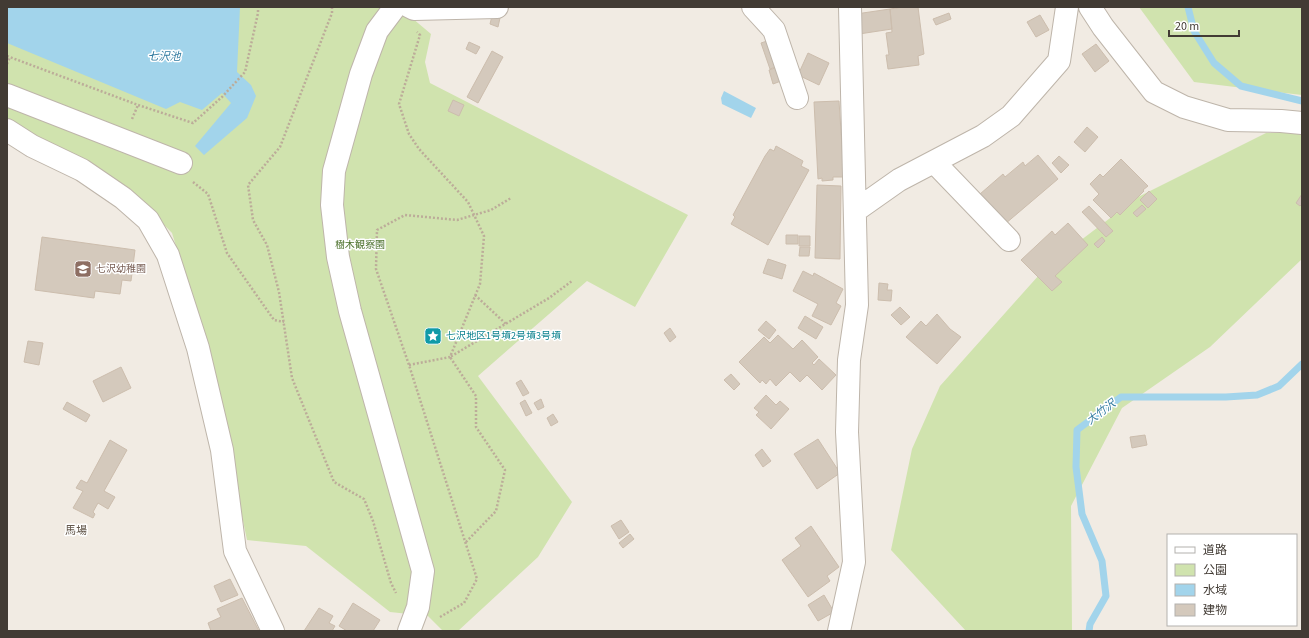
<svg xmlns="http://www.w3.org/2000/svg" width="1309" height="638" font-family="'Source Sans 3','Noto Sans JP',sans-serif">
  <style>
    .green { fill: #d0e3ae }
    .water { fill: #a2d4eb }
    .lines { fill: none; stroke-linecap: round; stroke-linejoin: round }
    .stream { stroke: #a2d4eb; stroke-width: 7 }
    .building { fill: #d4c9bc; stroke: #ccbdad }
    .minor-casing { stroke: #beb5aa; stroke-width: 24 }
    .path { stroke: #bcac99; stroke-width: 2.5; stroke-dasharray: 2 2; stroke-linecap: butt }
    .minor { stroke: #fff; stroke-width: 22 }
    .labels { text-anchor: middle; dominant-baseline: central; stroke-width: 3; stroke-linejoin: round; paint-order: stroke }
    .park-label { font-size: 10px; fill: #4b702b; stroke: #fff }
    .education-label { font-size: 10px; fill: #785e54; stroke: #fff; text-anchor: start }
    .culture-label { font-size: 10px; fill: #0d838f; stroke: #fff; text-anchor: start }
    .water-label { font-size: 11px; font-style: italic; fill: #327ba0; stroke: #fff }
    .neighbourhood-label { font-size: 11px; fill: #64584c; stroke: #fff }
  </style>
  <rect width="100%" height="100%" fill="#f1ebe3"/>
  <path class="green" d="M 7,7 L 399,7 L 431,34 L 425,62 L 430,83 L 688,215 L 635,307 L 587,281 L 478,376 L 572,502 L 538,557 L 458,631 L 443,631 L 428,616 L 390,612 L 306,546 L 247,540 L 205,340 L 172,233 L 126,186 L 7,120 Z
    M 1139,7 L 1302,7 L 1302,95 L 1194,82 Z
    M 1266,133 L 1302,133 L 1302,259 L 1210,347 L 1122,408 L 1071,506 L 1072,631 L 966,631 L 891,550 L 912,449 L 940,386 L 1048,265 L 1138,197 Z"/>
  <path class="water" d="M 7,7 L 240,7 L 237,72 L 251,85 L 256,96 L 247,118 L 204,155 L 195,146 L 231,103 L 222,93 L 202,110 L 180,102 L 166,109 L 7,43 Z
    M 724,91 L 756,108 L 751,118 L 722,104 L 721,98 Z"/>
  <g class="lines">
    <path class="stream" d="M 1188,7 L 1194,31 L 1214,63 L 1241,86 L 1302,101
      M 1089,631 L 1090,624 L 1106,596 L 1102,561 L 1082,514 L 1076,467 L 1077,430 L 1121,397 L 1226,397 L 1257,395 L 1279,386 L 1302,364"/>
  </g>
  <path class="building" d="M 903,7 L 918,7 L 924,54 L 918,56 L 919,65 L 888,69 L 886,55 L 889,55 L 886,33 L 892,32 L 890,9 Z
    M 890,9 L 892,29 L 859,34 L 856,14 Z
    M 949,13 L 951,19 L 936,25 L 933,19 Z
    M 1040,15 L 1049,30 L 1036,37 L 1027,22 Z
    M 492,16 L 500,18 L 498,27 L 490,24 Z
    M 770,40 L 778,66 L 770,69 L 761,43 Z
    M 469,42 L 480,47 L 476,54 L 466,49 Z
    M 1096,44 L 1109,61 L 1095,72 L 1082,54 Z
    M 492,51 L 503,57 L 478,103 L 467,97 Z
    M 808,53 L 829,63 L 819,85 L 798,75 Z
    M 778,67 L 781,81 L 773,84 L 769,70 Z
    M 453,100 L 464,105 L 459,116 L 448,111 Z
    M 839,101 L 844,177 L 833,177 L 833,180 L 822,181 L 822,178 L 818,179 L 814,102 Z
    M 1087,127 L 1098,137 L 1085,152 L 1074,142 Z
    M 776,146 L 803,161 L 801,166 L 809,170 L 768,245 L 731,224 L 735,217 L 733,215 L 765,156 L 770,149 L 774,151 Z
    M 1038,155 L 1058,179 L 1005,224 L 980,194 L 1003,174 L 1005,177 L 1023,162 L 1025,166 Z
    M 1059,156 L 1069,165 L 1061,173 L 1052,163 Z
    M 1121,159 L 1148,186 L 1143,190 L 1144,191 L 1120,215 L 1117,212 L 1111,218 L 1093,200 L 1099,194 L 1090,184 L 1100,174 L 1103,177 Z
    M 817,185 L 841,186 L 840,259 L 815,258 Z
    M 1149,191 L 1157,199 L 1148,208 L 1140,200 Z
    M 1302,194 L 1302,204 L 1300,206 L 1296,203 Z
    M 1142,205 L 1146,209 L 1137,217 L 1133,213 Z
    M 1089,206 L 1113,231 L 1106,237 L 1082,212 Z
    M 1068,223 L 1088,245 L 1055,276 L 1062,282 L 1052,291 L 1021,260 L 1052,231 L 1055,235 Z
    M 786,235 L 798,235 L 798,244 L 786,244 Z
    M 799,236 L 810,236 L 810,246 L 799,246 Z
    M 42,237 L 135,250 L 131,281 L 122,280 L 120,294 L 95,291 L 94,298 L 35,290 Z
    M 1102,237 L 1105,241 L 1098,248 L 1094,244 Z
    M 800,247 L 810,247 L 809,256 L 799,256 Z
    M 768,259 L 786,265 L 782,279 L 763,273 Z
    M 803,271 L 813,276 L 814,273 L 843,289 L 836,303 L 841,306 L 831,325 L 812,316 L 818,304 L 793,291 Z
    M 879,283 L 888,284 L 887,290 L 892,290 L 891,301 L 878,300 Z
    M 900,307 L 910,317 L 901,325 L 891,315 Z
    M 937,314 L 950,329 L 961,337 L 937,364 L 906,337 L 921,321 L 926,326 Z
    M 805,316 L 823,327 L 816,339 L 798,328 Z
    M 766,321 L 776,330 L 769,339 L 758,330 Z
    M 670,328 L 676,337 L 670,342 L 664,333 Z
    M 778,335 L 793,349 L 802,340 L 818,357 L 812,363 L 814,365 L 819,359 L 836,375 L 822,390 L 807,375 L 800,382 L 790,372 L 776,386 L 770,379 L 766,384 L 762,380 L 760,383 L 739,362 L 764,337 L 770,343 Z
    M 28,341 L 43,343 L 39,365 L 24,362 Z
    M 121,367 L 131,388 L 103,402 L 93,381 Z
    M 731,374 L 740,384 L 734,390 L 724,380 Z
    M 521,380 L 529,393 L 523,396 L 516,383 Z
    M 766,395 L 776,405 L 780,401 L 789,409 L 771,429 L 756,415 L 759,412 L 754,408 Z
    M 541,399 L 544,407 L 538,410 L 534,403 Z
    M 525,400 L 532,413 L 526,416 L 520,403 Z
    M 67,402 L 90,415 L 86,422 L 63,409 Z
    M 553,414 L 558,422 L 551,426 L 547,418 Z
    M 1145,435 L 1147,445 L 1132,448 L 1130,437 Z
    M 818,439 L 840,473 L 817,489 L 794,454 Z
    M 110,440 L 127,450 L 104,491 L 115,497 L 108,509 L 98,503 L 93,512 L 95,514 L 93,518 L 73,508 L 83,491 L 76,488 L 81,480 L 87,483 Z
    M 762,449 L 771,461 L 763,467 L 755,455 Z
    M 621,520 L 629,532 L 619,539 L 611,526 Z
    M 811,526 L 839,567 L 827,576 L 830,581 L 808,597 L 782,560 L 801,546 L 795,538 Z
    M 630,534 L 634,539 L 623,548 L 619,543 Z
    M 230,579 L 238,595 L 221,602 L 214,586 Z
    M 824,595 L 834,612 L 818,621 L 808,605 Z
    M 242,598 L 259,631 L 211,631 L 208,623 L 221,617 L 217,609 Z
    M 353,603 L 380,620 L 373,631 L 347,631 L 339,626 Z
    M 319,608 L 333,616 L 329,623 L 335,626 L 332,631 L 304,631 Z"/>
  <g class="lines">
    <defs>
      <path id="minor" d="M 395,7 L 377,31 L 361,74 L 334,171 L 332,205 L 338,257 L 350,311 L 423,571 L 418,607 L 409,631
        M 410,7 L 414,9 L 497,7
        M 753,7 L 774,30 L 797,98
        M 1090,7 L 1103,27 L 1154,92 L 1184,107 L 1228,120 L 1281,121 L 1302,123
        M 7,95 L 181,163
        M 7,130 L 32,146 L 82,170 L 123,198 L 148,220 L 168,255 L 198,348 L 222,450 L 235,551 L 273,631
        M 934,162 L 1009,240
        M 855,211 L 899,180 L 983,136 L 1011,116 L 1059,61 L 1067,7
        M 839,631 L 854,562 L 847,432 L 849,360 L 857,305 L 850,7"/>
    </defs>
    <use href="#minor" class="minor-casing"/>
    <path class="path" d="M 332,7 L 332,13 L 280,147 L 248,185 L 253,220 L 267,245 L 279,292 L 292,378 L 334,482 L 364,499 L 373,521 L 391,583 L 396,593
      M 7,56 L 138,105 L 193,123 L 222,97 L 245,72 L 258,13 L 258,7
      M 7,64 L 10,57
      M 132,119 L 138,105
      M 193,182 L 208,194 L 227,253 L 274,320 L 284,322
      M 475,295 L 506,324
      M 409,365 L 450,357 L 480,284 L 484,236 L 468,202 L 419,149 L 409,134 L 399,104 L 420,35 L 417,32
      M 466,542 L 496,511 L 505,470 L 476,427 L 476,396 L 450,357 L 549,298 L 572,281
      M 440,617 L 464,603 L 477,579 L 409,365 L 376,269 L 377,230 L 405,215 L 457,220 L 491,210 L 511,198"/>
    <use href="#minor" class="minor"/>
  </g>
  <defs>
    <symbol id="school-square" viewBox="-11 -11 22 22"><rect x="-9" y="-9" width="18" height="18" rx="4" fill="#8d6e63" stroke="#fff"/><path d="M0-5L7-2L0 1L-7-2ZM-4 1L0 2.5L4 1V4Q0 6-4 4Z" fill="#fff"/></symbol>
    <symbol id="sight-square" viewBox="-11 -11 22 22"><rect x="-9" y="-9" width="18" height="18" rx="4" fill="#0f9aa8" stroke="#fff"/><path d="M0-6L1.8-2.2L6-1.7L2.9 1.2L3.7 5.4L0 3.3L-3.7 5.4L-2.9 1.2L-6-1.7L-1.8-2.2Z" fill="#fff"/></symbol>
  </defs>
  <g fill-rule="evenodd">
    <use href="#school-square" x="73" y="259" width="20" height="20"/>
    <use href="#sight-square" x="423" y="326" width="20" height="20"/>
  </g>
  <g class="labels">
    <g class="park-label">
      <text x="360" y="245">樹木観察園</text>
    </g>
    <g class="education-label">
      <text x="96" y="269">七沢幼稚園</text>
    </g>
    <g class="culture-label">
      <text x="446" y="336">七沢地区1号墳2号墳3号墳</text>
    </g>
    <g class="water-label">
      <text x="164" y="56">七沢池</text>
      <text transform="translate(1101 412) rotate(-37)">大竹沢</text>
    </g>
    <g class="neighbourhood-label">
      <text x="76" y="530">馬場</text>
    </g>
  </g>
  <rect width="1309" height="638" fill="none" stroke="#423b34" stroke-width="16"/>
  <rect x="1167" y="534" width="130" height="92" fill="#ffffff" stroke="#b3b1ae"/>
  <rect x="1175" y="547" width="20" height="6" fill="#ffffff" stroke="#b3b1ae"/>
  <text x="1203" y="554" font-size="12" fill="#423b34">道路</text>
  <rect x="1175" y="564" width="20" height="12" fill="#d0e3ae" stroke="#b3b1ae"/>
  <text x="1203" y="574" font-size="12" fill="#423b34">公園</text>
  <rect x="1175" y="584" width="20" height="12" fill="#a2d4eb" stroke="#b3b1ae"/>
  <text x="1203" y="594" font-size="12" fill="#423b34">水域</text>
  <rect x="1175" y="604" width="20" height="12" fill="#d4c9bc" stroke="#b3b1ae"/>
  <text x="1203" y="614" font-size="12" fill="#423b34">建物</text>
  <path d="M1169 30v6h70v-6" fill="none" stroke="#423b34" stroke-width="2"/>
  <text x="1175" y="30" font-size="12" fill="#423b34" stroke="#ffffff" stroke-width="3" paint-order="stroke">20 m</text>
</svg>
